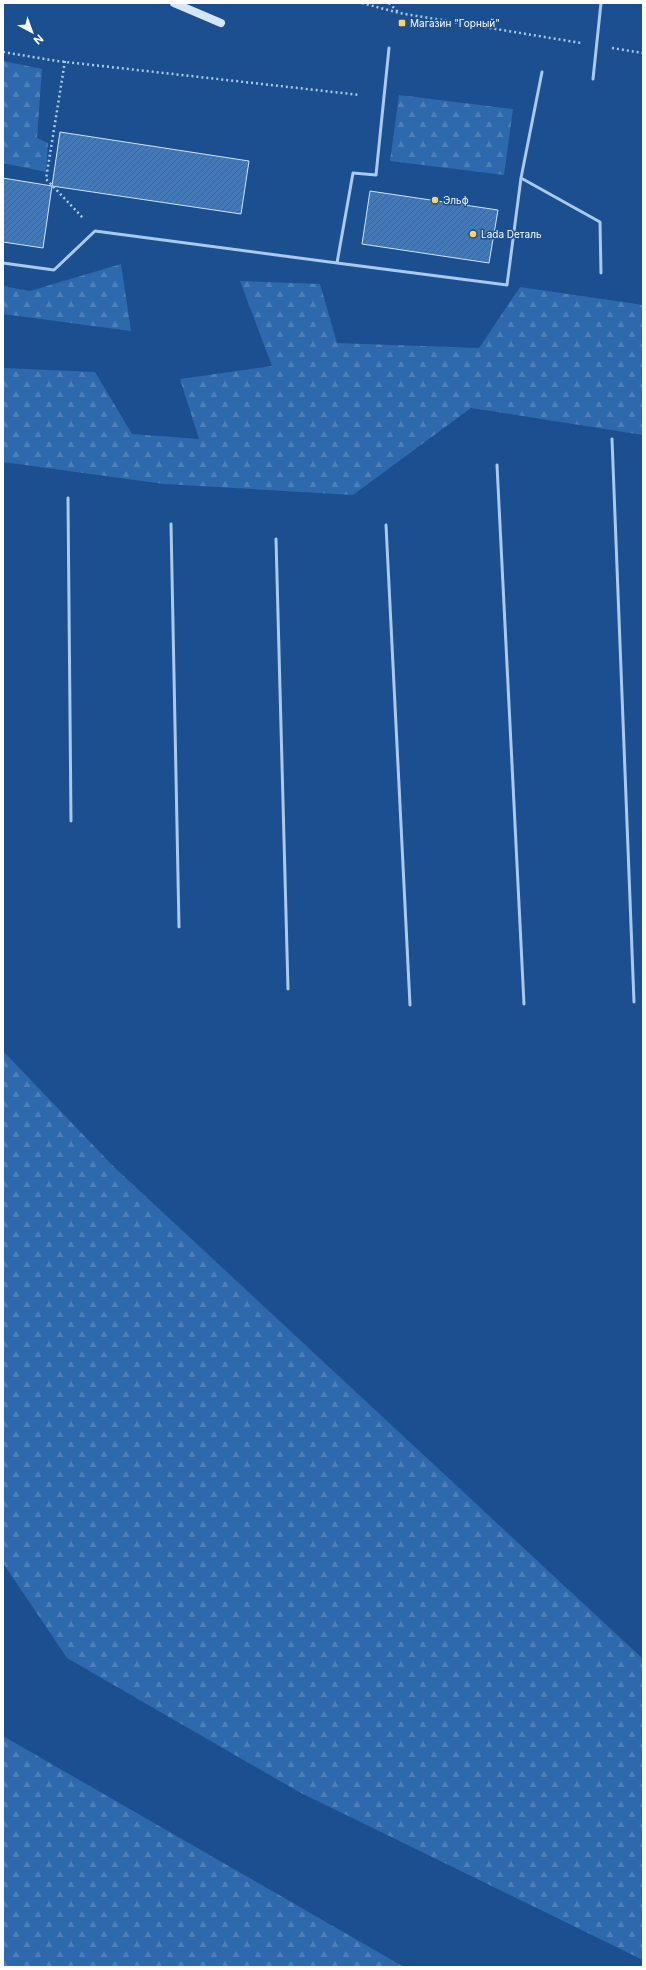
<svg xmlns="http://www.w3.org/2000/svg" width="646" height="1970" font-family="Inter,sans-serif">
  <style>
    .forest { fill: url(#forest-firs) }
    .building { fill: url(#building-hatch); stroke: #cfe3fa }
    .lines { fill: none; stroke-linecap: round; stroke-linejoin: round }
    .path { stroke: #a9c9ee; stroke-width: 2.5; stroke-dasharray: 2 3; stroke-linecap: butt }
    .lane { stroke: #a9c9ee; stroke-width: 3 }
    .secondary { stroke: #d6e6fa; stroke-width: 8 }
    .poi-dot { fill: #ffd166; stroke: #1b4f8f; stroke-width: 1.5 }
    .labels { text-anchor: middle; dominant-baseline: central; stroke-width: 3; stroke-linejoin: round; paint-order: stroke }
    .poi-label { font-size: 10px; fill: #fff; stroke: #1b4f8f; text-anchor: start }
  </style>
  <defs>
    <pattern id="forest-firs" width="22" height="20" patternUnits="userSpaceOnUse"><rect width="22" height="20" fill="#2e69ad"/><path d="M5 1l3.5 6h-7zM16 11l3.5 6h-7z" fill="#4d80b9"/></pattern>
    <pattern id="building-hatch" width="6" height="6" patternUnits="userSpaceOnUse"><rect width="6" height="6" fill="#4478b7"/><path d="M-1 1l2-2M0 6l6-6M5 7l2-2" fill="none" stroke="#486282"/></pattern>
  </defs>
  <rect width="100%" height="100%" fill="#1b4f8f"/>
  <path class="forest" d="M 3,61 L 42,69 L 37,138 L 48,143 L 46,172 L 3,163 Z
    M 399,95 L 513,109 L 504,175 L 390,161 Z
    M 121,264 L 131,331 L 3,314 L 3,286 L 30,291 Z
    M 240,281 L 320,284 L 337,343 L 479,348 L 520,287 L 643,305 L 643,435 L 471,408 L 353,495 L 164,484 L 3,462 L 3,368 L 95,372 L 132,434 L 199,439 L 180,379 L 272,366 Z
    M 3,1051 L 114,1167 L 643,1659 L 643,1960 L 299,1792 L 67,1658 L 3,1563 Z
    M 3,1736 L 404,1967 L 3,1967 Z"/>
  <path class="building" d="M 60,132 L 249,161 L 241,214 L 52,186 Z
    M 3,178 L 52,186 L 43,248 L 3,242 Z
    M 370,191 L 498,210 L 489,263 L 362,244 Z"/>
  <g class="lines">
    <path class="path" d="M 362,3 L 399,13 L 581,43
      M 389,3 L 398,12
      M 612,48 L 643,53
      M 3,52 L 57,61 L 360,95
      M 65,61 L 46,179 L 84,219"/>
    <path class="lane" d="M 389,48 L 376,175 L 353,173 L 337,263 L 507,285 L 521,178 L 542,72
      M 593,79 L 601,3
      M 521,178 L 600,222 L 601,273
      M 3,263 L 54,270 L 95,231 L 337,263
      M 612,439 L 634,1002
      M 497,465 L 524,1004
      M 68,498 L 71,821
      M 171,524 L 179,927
      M 386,525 L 410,1005
      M 276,539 L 288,989"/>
    <path class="secondary" d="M 174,3 L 221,23"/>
  </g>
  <g class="poi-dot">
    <rect x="398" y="19" width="8" height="8" rx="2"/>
    <circle cx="435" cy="200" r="4"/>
    <circle cx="473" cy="234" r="4"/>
  </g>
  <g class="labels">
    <g class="poi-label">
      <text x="410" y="23">Магазин "Горный"</text>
      <text x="443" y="200">Эльф</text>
      <text x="481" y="234">Lada Dеталь</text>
    </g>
  </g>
  <rect width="646" height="1970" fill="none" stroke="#ffffff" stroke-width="8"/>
  <g transform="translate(32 32) rotate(139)" stroke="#1b4f8f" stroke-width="3" paint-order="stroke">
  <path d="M0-3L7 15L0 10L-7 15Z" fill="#ffffff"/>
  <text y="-6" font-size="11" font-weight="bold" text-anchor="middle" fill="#ffffff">N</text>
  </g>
</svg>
